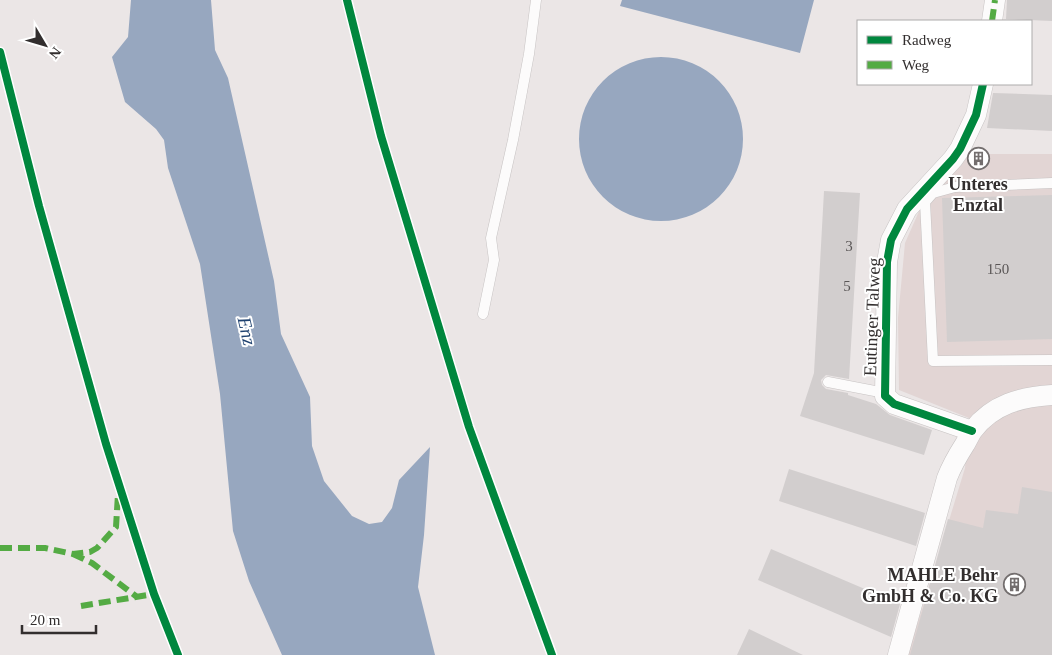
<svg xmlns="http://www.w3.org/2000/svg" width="1052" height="655" font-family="Georgia,serif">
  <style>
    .built { fill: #e2d5d4 }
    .water { fill: #97a7bf }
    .building { fill: #d2cece }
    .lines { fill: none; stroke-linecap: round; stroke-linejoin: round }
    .lane-casing { stroke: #c7c3c3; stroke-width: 11 }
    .street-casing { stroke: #c7c3c3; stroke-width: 21 }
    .lane { stroke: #fcfbfb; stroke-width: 10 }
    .street { stroke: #fcfbfb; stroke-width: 20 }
    .quiet { stroke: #54ab44; stroke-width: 6; stroke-dasharray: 12 6; stroke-linecap: butt }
    .cycleway-casing { stroke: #fff; stroke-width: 11 }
    .cycleway { stroke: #00873e; stroke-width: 8 }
    .labels { text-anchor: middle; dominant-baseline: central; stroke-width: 4; stroke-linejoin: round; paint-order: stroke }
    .number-label { font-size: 15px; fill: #5a5656 }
    .poi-label { font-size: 18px; font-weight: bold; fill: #322e2e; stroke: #fff }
    .street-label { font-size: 18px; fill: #322e2e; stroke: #fff }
    .water-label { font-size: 19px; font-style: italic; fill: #1e416f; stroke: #fff }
  </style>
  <rect width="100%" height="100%" fill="#ebe6e6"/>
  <path class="built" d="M 967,154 L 1052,154 L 1052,655 L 908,655 L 965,468 L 969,418 L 899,390 L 898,318 L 905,243 L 924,200 Z"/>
  <path class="water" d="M 131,0 L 211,0 L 215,50 L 228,78 L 274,281 L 281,334 L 310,397 L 312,446 L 324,481 L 352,516 L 369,524 L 382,522 L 392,508 L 399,480 L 430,447 L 424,535 L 418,587 L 435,655 L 282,655 L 249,581 L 233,531 L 220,394 L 200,264 L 168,168 L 164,140 L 156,129 L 125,102 L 112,57 L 128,37 Z
    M 622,0 L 814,0 L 800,53 L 620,6 Z
    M579 139a82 82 0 1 1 164 0a82 82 0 1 1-164 0Z"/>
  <path class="building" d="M 1007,0 L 1052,0 L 1052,21 L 1006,19 Z
    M 993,93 L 1052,95 L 1052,131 L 987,128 Z
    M 824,191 L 860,193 L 849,379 L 826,375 L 821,380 L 822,385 L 826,389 L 848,393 L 848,395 L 876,404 L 890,415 L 932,430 L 924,455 L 800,416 L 814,373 Z
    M 1052,195 L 1052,339 L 947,342 L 942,198 Z
    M 789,469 L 925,513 L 916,546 L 779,501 Z
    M 1022,487 L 1052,492 L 1052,655 L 910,655 L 948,519 L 983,528 L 986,510 L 1018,514 Z
    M 771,549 L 900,604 L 891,637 L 758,580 Z
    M 749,629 L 803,655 L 737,655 Z"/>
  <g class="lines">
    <defs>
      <path id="lane" d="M 1052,183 L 955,187 L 933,193 L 925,202 L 933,361 L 1052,360
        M 483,314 L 494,260 L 491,238 L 513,140 L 529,54 L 536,0
        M 828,382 L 885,393"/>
      <path id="street" d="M 992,21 L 995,0
        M 972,431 L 894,404 L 885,396 L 887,262 L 891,240 L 907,209 L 953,159 L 960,149 L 976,115 L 983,84
        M 898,655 L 947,478 C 952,465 958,455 965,444 C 968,439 970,434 973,430 C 993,404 1021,397 1052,395"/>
    </defs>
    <use href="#lane" class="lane-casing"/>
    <use href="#street" class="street-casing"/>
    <use href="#lane" class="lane"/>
    <use href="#street" class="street"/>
    <path class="quiet" d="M 992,21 L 995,0
      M 0,548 L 45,548 L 73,554 L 90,552 L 97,548 L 116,527 L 118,494
      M 73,554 L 92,563 L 137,597
      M 81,606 L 154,594"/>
    <defs>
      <path id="cycleway" d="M 347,0 L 381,136 L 469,427 L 552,655
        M 0,52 L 39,206 L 106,444 L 154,594 L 178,655
        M 972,431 L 894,404 L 885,396 L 887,262 L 891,240 L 907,209 L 953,159 L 960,149 L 976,115 L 983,84"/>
    </defs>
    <use href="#cycleway" class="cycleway-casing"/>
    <use href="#cycleway" class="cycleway"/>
  </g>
  <defs>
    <symbol id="building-ring" viewBox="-11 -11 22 22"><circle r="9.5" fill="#fff" stroke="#736e6e" stroke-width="1.5"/><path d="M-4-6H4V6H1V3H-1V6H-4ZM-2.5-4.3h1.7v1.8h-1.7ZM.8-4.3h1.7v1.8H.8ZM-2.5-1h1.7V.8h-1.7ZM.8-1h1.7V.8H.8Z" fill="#736e6e"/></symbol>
  </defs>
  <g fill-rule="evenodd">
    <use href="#building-ring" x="966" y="146" width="25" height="25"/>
    <use href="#building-ring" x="1002" y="572" width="25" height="25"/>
  </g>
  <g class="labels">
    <g class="number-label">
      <text x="849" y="246">3</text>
      <text x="998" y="269">150</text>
      <text x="847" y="286">5</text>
    </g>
    <g class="poi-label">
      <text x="978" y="184">Unteres<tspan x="978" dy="21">Enztal</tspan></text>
      <text x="998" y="575" text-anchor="end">MAHLE Behr<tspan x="998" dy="21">GmbH &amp; Co. KG</tspan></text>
    </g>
    <g class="street-label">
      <text transform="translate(872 317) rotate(-88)">Eutinger Talweg</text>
    </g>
    <g class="water-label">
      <text transform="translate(247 331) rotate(77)">Enz</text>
    </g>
  </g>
  <rect x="857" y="20" width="175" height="65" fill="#ffffff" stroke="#adabab"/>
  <rect x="867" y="36" width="25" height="8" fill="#00873e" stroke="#adabab"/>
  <text x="902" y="45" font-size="15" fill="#322e2e">Radweg</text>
  <rect x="867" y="61" width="25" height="8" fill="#54ab44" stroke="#adabab"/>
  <text x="902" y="70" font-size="15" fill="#322e2e">Weg</text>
  <g transform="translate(45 45) rotate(128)" stroke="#ffffff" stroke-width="4" paint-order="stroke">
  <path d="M0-4L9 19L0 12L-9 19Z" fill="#322e2e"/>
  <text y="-8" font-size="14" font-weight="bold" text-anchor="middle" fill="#322e2e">N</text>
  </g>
  <path d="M22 625v8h74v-8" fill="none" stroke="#322e2e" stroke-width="2.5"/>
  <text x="30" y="625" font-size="15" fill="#322e2e" stroke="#ffffff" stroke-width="4" paint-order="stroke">20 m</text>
</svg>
